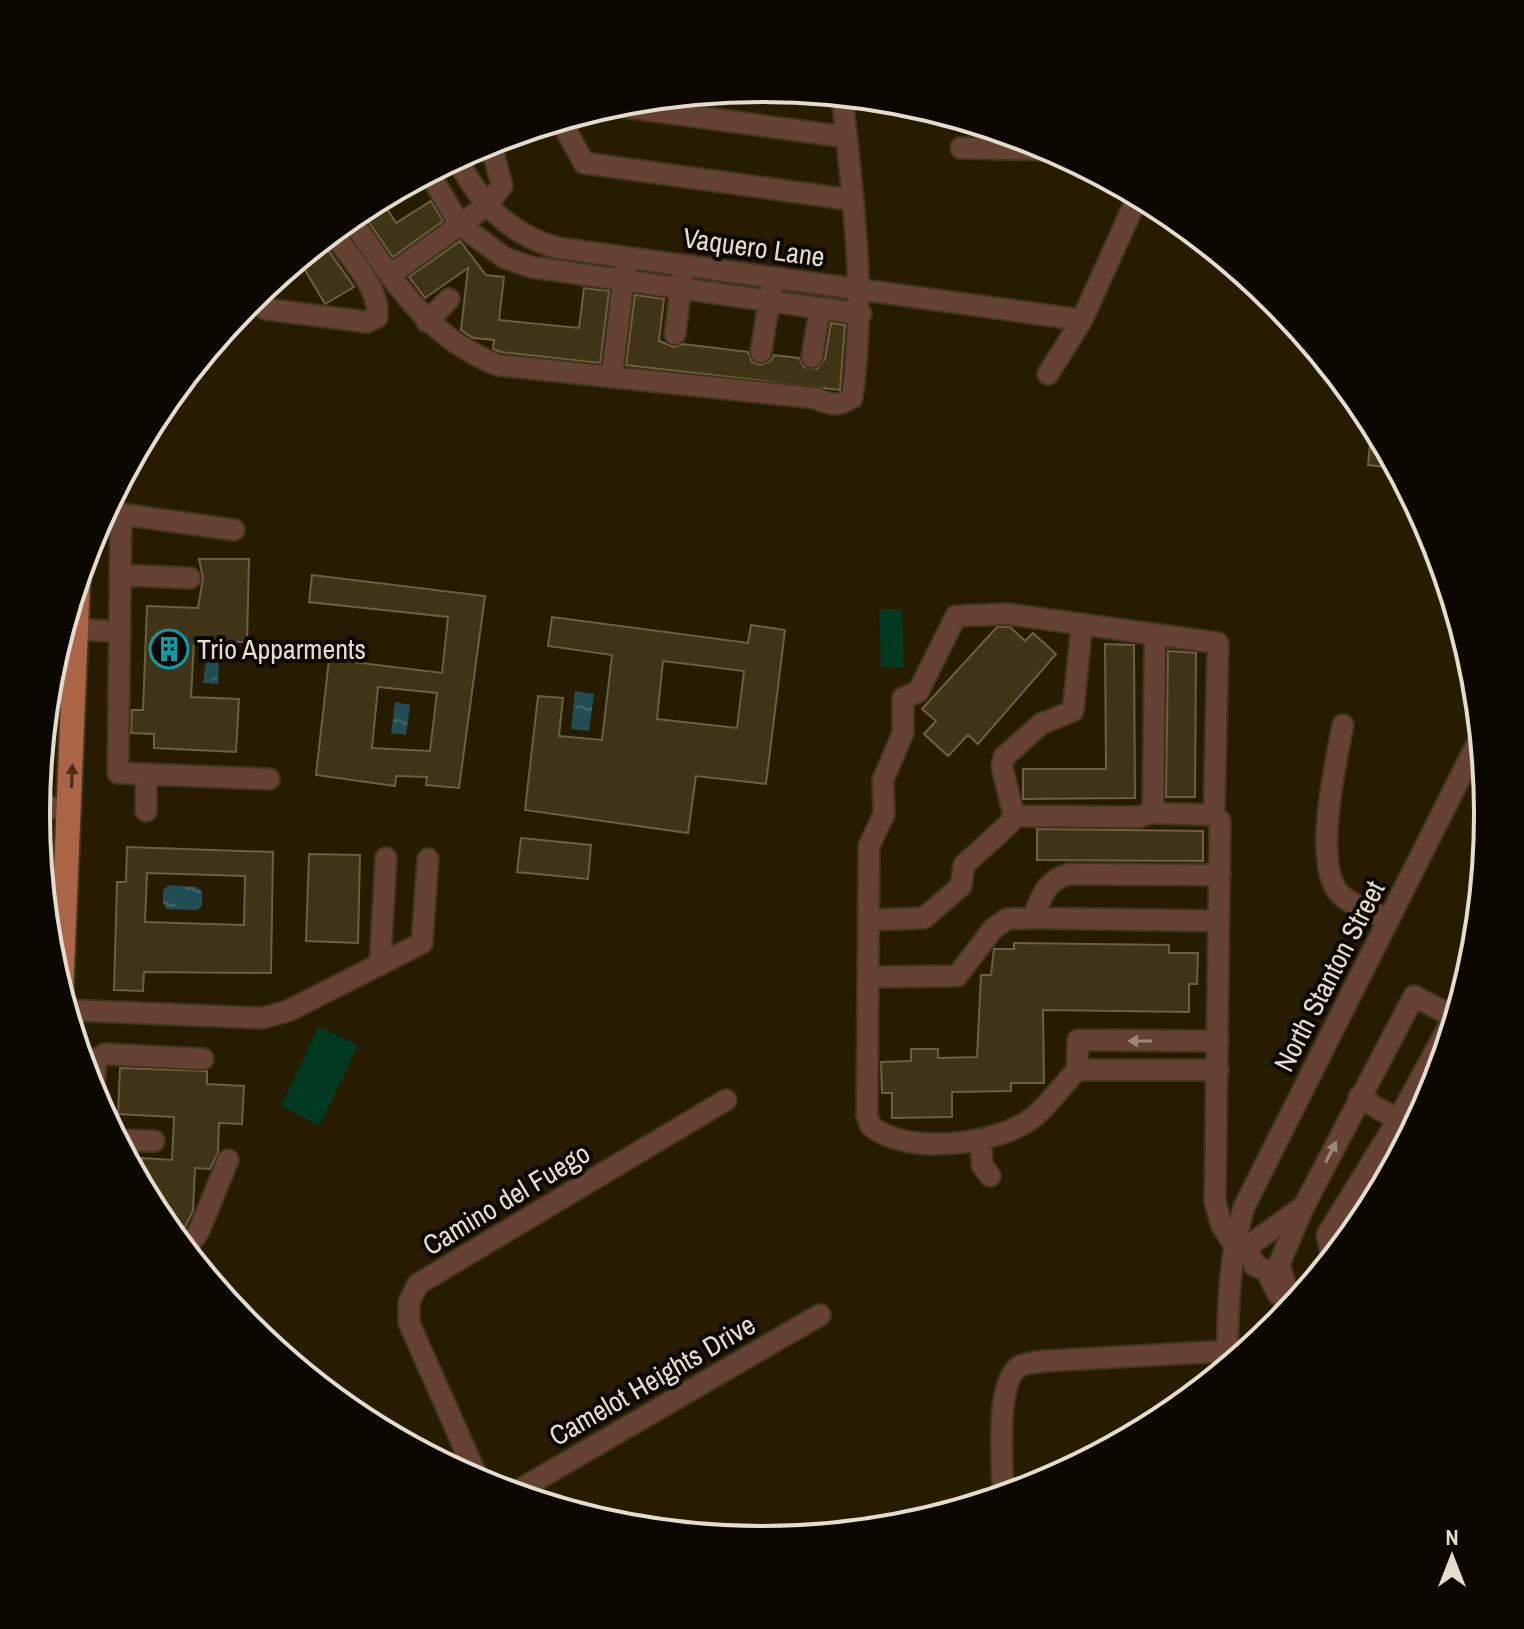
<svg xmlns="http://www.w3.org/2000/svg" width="1524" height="1629" font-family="'Archivo Narrow',sans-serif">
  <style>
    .green { fill: #023921 }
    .water { fill: url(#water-ripples) }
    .building { fill: #403417; stroke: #6d5f41; stroke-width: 2; fill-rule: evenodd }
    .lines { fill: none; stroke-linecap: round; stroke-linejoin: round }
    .minor-casing { stroke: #41361d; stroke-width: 24 }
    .major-casing { stroke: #41361d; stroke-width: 28 }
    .minor { stroke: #654233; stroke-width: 20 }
    .major { stroke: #ac6446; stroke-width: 24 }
    .oneway { fill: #4c2c1d }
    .oneway2 { fill: #9e8778 }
    .labels { text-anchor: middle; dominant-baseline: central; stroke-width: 8; stroke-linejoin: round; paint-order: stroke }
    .street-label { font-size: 28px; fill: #e4dccc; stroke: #0c0701 }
    .poi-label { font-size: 28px; fill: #e4dccc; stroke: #0c0701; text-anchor: start }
    .rim { fill: none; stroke: #e4dccc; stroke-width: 4 }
  </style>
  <defs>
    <pattern id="water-ripples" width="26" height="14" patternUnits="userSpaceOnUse" patternTransform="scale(2)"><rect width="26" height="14" fill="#234d54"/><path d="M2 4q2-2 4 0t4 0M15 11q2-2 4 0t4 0" fill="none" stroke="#43666b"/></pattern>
  </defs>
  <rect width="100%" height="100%" fill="#271b00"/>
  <path class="green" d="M 902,609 L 904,667 L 881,668 L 879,609 Z
    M 318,1027 L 358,1045 L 320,1126 L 281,1106 Z"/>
  <path class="water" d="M 207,653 L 219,654 L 218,684 L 203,683 Z
    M 575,691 L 594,694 L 589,731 L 571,729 Z
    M 395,702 L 410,705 L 406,735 L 391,733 Z
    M 169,885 L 197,887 L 202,892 L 202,906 L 197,910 L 167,909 L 163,904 L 163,890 Z"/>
  <path class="building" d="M 381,199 L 396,223 L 431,201 L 443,221 L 393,257 L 360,210 Z
    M 322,241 L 354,287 L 325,304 L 299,260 Z
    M 460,241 L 486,275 L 504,277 L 499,320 L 579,328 L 584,288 L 609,291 L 600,363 L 501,352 L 493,349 L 494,340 L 473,338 L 461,330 L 468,268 L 425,298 L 409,277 Z
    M 635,295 L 664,299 L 659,341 L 674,347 L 683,344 L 748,352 L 752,362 L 760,365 L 771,361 L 774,355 L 799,358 L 804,367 L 817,369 L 825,359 L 831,323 L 845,325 L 840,390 L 626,365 Z
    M 1372,423 L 1396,468 L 1368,465 Z
    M 199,559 L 249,559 L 247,642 L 194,641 L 191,697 L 239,699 L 236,752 L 154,748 L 154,734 L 131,733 L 132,710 L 143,710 L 147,606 L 198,608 L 203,578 Z
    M 312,575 L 485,596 L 459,788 L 426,785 L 427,777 L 396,776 L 395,786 L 316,775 L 329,659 L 442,673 L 448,617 L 309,602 ZM 378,687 L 437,693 L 430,751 L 372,748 Z
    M 552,617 L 748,643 L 751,625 L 785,630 L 766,784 L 696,776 L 688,833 L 525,810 L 538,696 L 563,698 L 559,736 L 602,740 L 612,655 L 548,646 ZM 663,661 L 744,671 L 737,728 L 657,719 Z
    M 997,627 L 1010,627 L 1025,641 L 1033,633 L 1056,654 L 978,744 L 968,735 L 948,756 L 924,734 L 936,721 L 922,709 Z
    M 1105,644 L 1134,645 L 1135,798 L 1023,799 L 1023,769 L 1106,769 Z
    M 1168,651 L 1196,653 L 1195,797 L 1166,797 Z
    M 1037,829 L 1203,831 L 1203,861 L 1037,860 Z
    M 521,838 L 591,845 L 588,879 L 517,872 Z
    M 127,847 L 273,852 L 271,973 L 144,972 L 143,991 L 114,990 L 117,882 L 126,882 ZM 147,873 L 245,876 L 244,925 L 145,922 Z
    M 309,854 L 360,855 L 358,943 L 306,941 Z
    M 1014,943 L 1169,945 L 1169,953 L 1198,953 L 1197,984 L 1189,984 L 1189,1012 L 1043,1010 L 1044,1083 L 1011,1083 L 1011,1091 L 952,1092 L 952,1117 L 892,1118 L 892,1093 L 882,1093 L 881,1062 L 911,1061 L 911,1049 L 938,1049 L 938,1058 L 977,1057 L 981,975 L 991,975 L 994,949 L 1014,949 Z
    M 120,1068 L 207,1071 L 207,1084 L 244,1086 L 242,1124 L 219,1123 L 218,1153 L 210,1169 L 195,1168 L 193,1211 L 184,1229 L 167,1228 L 140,1184 L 142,1158 L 172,1160 L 174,1117 L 118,1114 Z"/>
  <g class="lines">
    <defs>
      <path id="minor" d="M 619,103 L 624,107 L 846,137
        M 561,121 L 584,163 L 853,200
        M 961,148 L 1052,150
        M 457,159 C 480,203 508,234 558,248 L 1082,320
        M 429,173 L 460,225 L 505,258 L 531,267 L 861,314
        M 350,218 C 394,280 424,335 497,365 L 815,398 C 831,405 837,407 852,398 C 867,296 853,198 842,96
        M 390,275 L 486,206 L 502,186 L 491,144
        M 265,309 L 367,322 L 377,317 C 381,289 348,255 332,232
        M 427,322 L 449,299
        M 675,334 L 682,278
        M 761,352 L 771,289
        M 812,357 L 820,308
        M 1326,365 L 1328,366
        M 1048,374 L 1082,320 L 1138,196
        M 612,375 L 625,268
        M 234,530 L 121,514 L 118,773 L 269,779
        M 121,575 L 190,578
        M 77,629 L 120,632
        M 1343,725 C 1336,761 1312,866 1340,894 C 1352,906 1374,913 1389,920
        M 146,774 L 146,811
        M 37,808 L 71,808
        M 1153,813 L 1155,635
        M 1214,815 L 1218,643 L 1008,614 L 956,616 L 918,692 L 903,698 L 903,733 L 883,780 L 884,814 L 869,846 L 867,1115 L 870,1125 C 905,1157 1000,1145 1035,1116 C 1050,1103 1063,1085 1077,1070 L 1078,1040 L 1218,1041
        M 1014,816 L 1139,817 L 1149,813 L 1214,815 L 1220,821 L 1215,1201 L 1221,1224 L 1233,1243
        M 1033,918 L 1219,921
        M 869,920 L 924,918 L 961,886 L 964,865 L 1009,824 L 1014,816 L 1002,767 L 1004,757 L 1041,724 L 1073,711 L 1082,624
        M 380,965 L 386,858
        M 868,977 L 957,976 L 993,929 L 1007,919 L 1033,918 C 1042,896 1045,881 1069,874 L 1220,875
        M 66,1010 L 262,1018 L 288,1011 L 422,943 L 428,859
        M 81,1059 L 96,1060 L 93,1095
        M 96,1060 L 105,1054 L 203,1059
        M 1077,1070 L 1218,1070
        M 1359,1097 L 1398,1120 L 1407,1140
        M 117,1140 L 154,1141
        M 981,1142 L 982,1165 L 990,1176
        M 1360,1181 L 1371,1208
        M 1233,1243 L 1247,1247 L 1304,1206
        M 1247,1247 L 1255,1266 L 1266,1270 L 1278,1294
        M 185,1250 L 199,1231 L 228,1160
        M 1292,1307 L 1279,1264 L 1304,1206 L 1414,996 L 1454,1017 L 1398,1120 L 1327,1235 L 1330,1248 L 1338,1251
        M 1227,1368 C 1228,1312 1228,1260 1244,1207 L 1480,738
        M 480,1483 L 409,1323 L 409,1302 L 418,1284 L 726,1100
        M 512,1494 L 820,1315
        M 1003,1497 C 1003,1469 994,1380 1020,1366 C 1027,1363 1038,1362 1045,1361 L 1227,1351"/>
      <path id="major" d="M 61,994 L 78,580"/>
    </defs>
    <use href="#minor" class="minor-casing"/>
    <use href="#major" class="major-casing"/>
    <use href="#minor" class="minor"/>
    <use href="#major" class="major"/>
  </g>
  <defs><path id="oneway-solid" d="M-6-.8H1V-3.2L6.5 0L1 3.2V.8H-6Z" transform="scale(2)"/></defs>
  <use class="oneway" href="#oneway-solid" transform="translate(72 776) rotate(-88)"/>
  <g class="oneway2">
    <use href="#oneway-solid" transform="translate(1140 1041) rotate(-180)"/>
    <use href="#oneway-solid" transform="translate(1331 1152) rotate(-63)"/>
  </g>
  <defs>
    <symbol id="building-ring" viewBox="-11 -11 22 22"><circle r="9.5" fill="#0c0701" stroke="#0f9aa8" stroke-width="1.5"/><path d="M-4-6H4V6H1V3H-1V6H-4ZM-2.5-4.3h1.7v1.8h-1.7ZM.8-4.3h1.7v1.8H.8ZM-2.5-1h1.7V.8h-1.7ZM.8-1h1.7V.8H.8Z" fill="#0f9aa8"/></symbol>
  </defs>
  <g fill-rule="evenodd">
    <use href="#building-ring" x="147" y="627" width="44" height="44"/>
  </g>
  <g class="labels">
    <g class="street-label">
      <text transform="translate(754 247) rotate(8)">Vaquero Lane</text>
      <text transform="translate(1329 976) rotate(-63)">North Stanton Street</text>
      <text transform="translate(506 1199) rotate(-31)">Camino del Fuego</text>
      <text transform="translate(652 1380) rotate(-30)">Camelot Heights Drive</text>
    </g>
    <g class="poi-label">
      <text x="197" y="649">Trio Apparments</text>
    </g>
  </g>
  <path d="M0 0H1524V1629H0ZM50 814a712 712 0 1 1 1424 0a712 712 0 1 1-1424 0Z" fill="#0c0701" fill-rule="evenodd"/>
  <path class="rim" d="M50 814a712 712 0 1 1 1424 0a712 712 0 1 1-1424 0Z"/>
  <g transform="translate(1452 1557)" stroke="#0c0701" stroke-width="6" paint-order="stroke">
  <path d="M0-6L14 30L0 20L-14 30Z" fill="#e4dccc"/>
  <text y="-12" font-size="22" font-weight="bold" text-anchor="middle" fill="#e4dccc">N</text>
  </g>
</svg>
